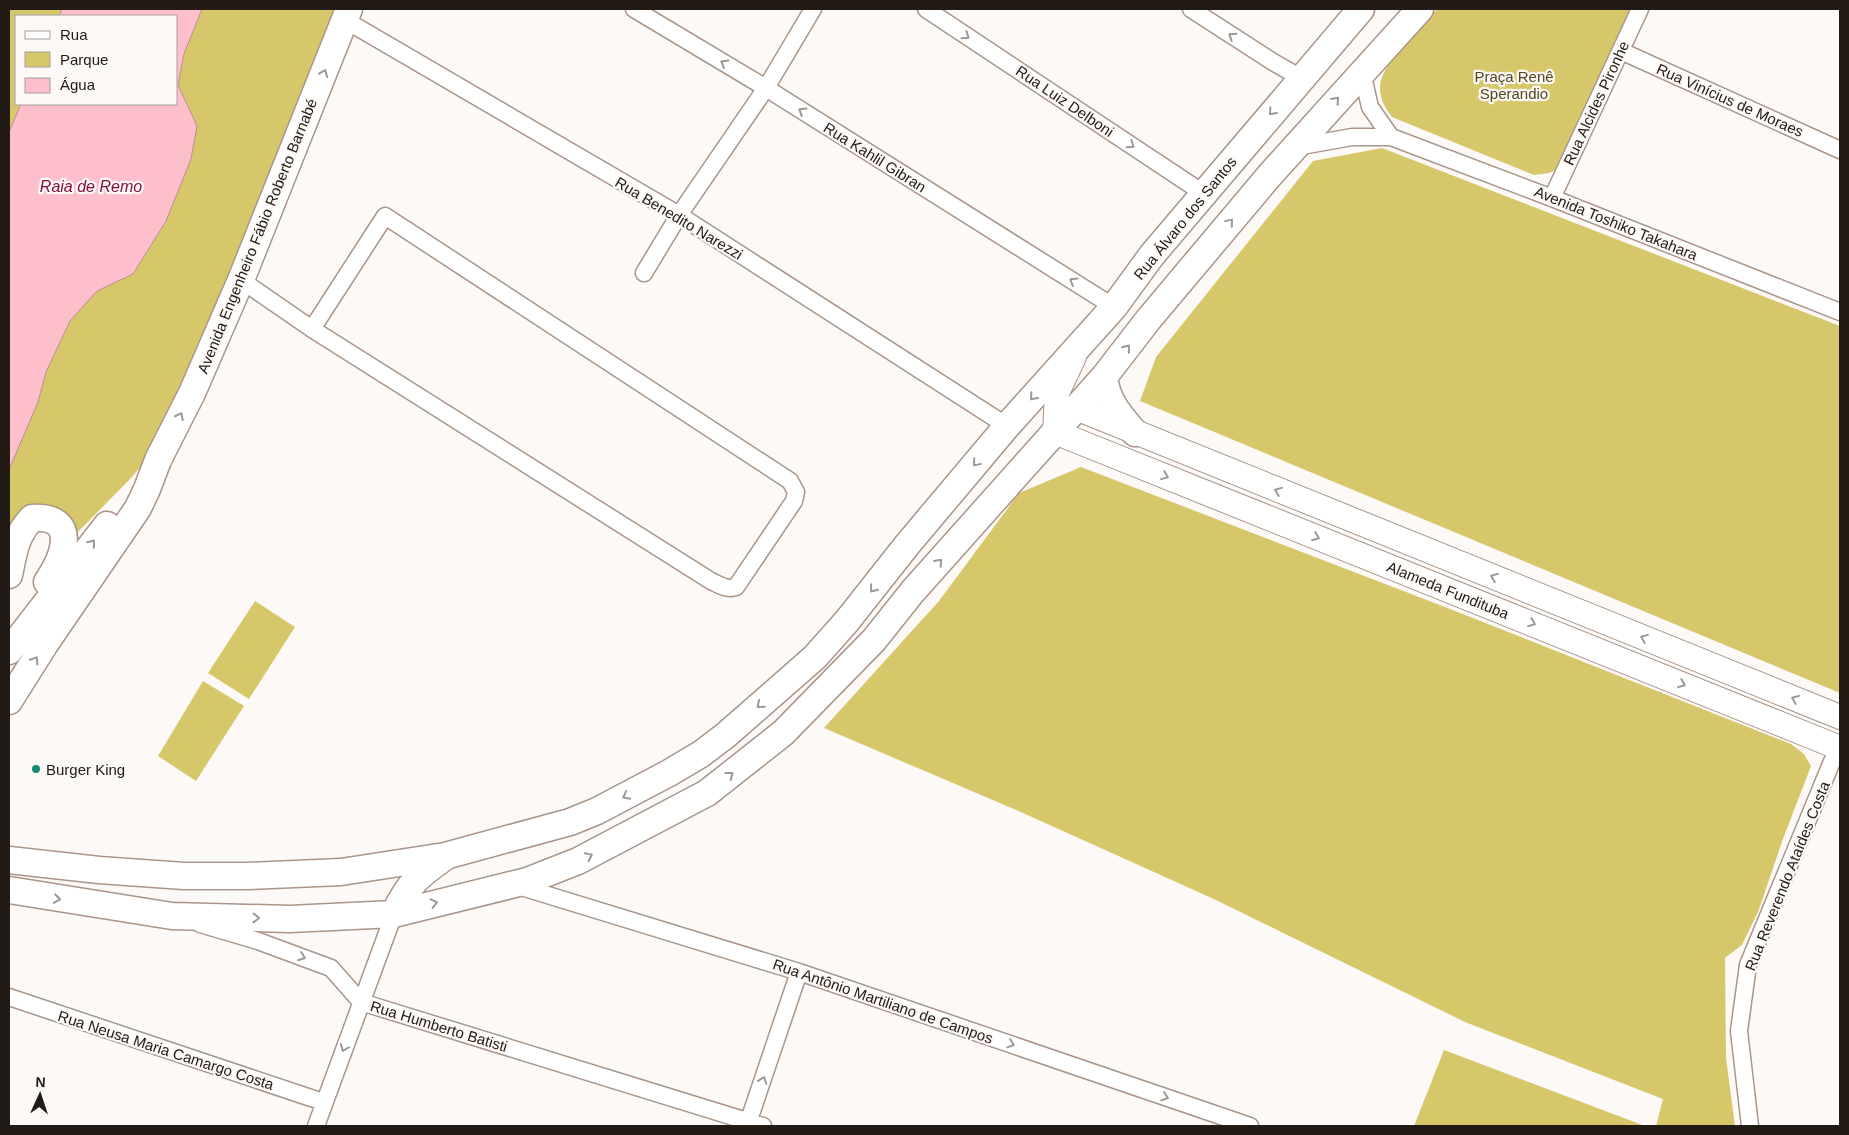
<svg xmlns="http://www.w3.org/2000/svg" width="1849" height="1135" font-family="Arial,sans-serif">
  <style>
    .green { fill: #d7c76b; fill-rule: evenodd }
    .water { fill: #febfcd; stroke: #bc8e96 }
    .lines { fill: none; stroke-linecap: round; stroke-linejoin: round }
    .minor-casing { stroke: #aa9589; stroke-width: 19 }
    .secondary-casing { stroke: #aa9589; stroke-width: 26 }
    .primary-casing { stroke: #aa9589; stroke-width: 29 }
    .minor { stroke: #fff; stroke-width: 16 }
    .secondary { stroke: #fff; stroke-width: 24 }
    .primary { stroke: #fff; stroke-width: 26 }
    .oneway { stroke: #9c9896 }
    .poi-dot { fill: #118b6f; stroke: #fdf9f6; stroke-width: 2 }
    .labels { text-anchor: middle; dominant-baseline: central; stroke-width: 4.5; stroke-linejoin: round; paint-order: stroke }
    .park-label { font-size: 15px; fill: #50491f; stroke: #fdf9f6 }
    .street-label { font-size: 15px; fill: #221a15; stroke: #fdf9f6 }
    .poi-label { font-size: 15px; fill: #221a15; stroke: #fdf9f6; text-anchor: start }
    .water-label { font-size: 16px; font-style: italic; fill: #840e3e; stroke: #fdf9f6 }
  </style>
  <rect width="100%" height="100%" fill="#fdf9f6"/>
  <path class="green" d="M 9,9 L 336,9 L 238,260 L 163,426 L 144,463 L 130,479 L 74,536 L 19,513 L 9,527 ZM 16,16 L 176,16 L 176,104 L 16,104 Z
    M 1437,9 L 1632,9 L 1561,168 L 1549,173 L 1534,175 L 1392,117 C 1368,86 1384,69 1406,44 C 1416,32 1427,20 1437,9 Z
    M 1382,148 L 1840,326 L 1840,693 L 1140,401 L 1156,357 L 1313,161 Z
    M 1081,467 L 1445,607 L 1791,744 L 1804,754 L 1811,766 L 1783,839 L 1758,912 L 1742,945 L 1725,958 L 1726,1058 L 1735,1126 L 1656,1126 L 1663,1099 L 1465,1022 L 1216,900 L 1023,813 L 824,728 L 939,601 L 1019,493 Z
    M 255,601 L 295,627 L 249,699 L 208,673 Z
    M 203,681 L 244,706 L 196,781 L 158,756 Z
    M 1444,1050 L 1645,1126 L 1414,1126 Z"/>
  <path class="water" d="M 62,9 L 202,9 L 184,54 L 178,85 L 197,126 L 191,159 L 166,221 L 133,274 L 97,291 L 70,321 L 46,372 L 38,402 L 9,470 L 9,132 L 21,104 L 176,104 L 176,16 L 59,16 Z"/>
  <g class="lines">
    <defs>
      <path id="minor" d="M 634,9 L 766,88 L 1114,307
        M 926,9 L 1203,193
        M 1191,9 L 1273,62 L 1301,78
        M 345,20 L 679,215 L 1007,426
        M 1621,51 L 1840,150
        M 1362,72 L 1370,107 L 1391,137
        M 1296,147 L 1352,137 L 1391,137 L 1552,198 L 1840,312
        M 1552,198 L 1640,9
        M 644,273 L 679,215 L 766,88 L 813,9
        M 241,280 L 312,329 L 711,581 C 720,585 727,590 736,587 L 794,501 L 796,492 L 790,481 L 385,216 L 312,329
        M 515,885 L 799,972 L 1250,1126
        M 200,924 L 258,941 L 331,968 L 361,1002 L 763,1126
        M 9,997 L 323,1102
        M 316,1126 L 394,914
        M 747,1126 L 799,972
        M 1750,1126 L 1739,1031 L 1748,965 L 1838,747 L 1840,745"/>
      <path id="secondary" d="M 1074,357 L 1057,393 L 1055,432 L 1840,748
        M 1076,408 L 1840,717"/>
      <path id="primary" d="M 1104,377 C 1107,402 1120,415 1135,433
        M 9,575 C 14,552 15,536 32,518 C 80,515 64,557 47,582
        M 9,651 L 107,525
        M 9,701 L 45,644 L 138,508 L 147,489 L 158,460 L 192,393 L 241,280 L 349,9
        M 9,860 L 99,870 L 184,876 L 247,876 L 341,872 L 445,856 L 570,822 L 597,811 L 669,773 L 701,754 L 726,735 L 815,657 L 847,621 L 907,545 L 1007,426 L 1114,307 L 1152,255 L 1361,9
        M 9,890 L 172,916 L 290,919 L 394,914 L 527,881 L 578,861 L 707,793 L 783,733 L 874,640 L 913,591 L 1104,377 L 1148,320 L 1269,176 L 1420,9
        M 394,914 C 409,883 418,876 445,857"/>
    </defs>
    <use href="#minor" class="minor-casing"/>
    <use href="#secondary" class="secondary-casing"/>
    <use href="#primary" class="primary-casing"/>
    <use href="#minor" class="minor"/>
    <use href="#secondary" class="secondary"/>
    <use href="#primary" class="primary"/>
  </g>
  <defs><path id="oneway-chevron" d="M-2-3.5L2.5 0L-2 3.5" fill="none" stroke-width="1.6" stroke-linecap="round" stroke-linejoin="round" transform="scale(1.25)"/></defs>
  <g class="oneway">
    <use href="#oneway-chevron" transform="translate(966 36) rotate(34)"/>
    <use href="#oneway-chevron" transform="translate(1232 36) rotate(-147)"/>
    <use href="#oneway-chevron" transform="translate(724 63) rotate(-149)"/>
    <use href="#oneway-chevron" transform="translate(324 73) rotate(-68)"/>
    <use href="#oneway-chevron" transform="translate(1336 100) rotate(-48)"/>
    <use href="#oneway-chevron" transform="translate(802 111) rotate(-148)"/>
    <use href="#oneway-chevron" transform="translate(1272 112) rotate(131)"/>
    <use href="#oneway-chevron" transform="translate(1131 145) rotate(34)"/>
    <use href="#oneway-chevron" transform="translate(1230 222) rotate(-50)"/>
    <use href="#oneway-chevron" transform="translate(1073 281) rotate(-148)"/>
    <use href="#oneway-chevron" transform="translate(1127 348) rotate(-52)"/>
    <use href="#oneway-chevron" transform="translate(1033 397) rotate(132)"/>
    <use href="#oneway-chevron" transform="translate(180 416) rotate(-63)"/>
    <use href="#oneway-chevron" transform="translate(976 463) rotate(130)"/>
    <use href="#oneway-chevron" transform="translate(1165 476) rotate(22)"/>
    <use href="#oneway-chevron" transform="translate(1278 491) rotate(-158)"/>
    <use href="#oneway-chevron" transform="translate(1316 537) rotate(22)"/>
    <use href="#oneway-chevron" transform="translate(92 543) rotate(-52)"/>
    <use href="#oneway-chevron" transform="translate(939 562) rotate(-49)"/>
    <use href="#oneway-chevron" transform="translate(1494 577) rotate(-158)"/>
    <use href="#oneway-chevron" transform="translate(873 589) rotate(128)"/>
    <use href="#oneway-chevron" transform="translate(1532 623) rotate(22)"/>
    <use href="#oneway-chevron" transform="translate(1644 638) rotate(-158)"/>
    <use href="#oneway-chevron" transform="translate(35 660) rotate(-58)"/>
    <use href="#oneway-chevron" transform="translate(1682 684) rotate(22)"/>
    <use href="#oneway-chevron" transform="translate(1795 699) rotate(-158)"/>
    <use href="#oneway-chevron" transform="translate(760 705) rotate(139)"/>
    <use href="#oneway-chevron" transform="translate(730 775) rotate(-38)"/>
    <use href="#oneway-chevron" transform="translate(626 796) rotate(152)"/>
    <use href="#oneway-chevron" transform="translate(589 856) rotate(-26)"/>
    <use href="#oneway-chevron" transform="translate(57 899) rotate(9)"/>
    <use href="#oneway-chevron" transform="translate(434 903) rotate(-14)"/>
    <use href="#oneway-chevron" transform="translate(256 918) rotate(1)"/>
    <use href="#oneway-chevron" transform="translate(302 957) rotate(20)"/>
    <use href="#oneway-chevron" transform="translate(1011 1044) rotate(19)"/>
    <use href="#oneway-chevron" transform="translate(344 1048) rotate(111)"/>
    <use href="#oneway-chevron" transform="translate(763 1080) rotate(-71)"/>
    <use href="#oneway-chevron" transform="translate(1165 1097) rotate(19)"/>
  </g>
  <circle class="poi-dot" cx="36" cy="769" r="5"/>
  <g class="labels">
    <g class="park-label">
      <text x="1514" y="76">Praça Renê<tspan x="1514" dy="17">Sperandio</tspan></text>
    </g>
    <g class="street-label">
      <text transform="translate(1730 100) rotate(24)">Rua Vinícius de Moraes</text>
      <text transform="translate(1065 101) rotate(34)">Rua Luiz Delboni</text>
      <text transform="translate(1596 103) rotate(-65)">Rua Alcides Pironhe</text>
      <text transform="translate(875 157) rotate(32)">Rua Kahlil Gibran</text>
      <text transform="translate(679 218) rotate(31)">Rua Benedito Narezzi</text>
      <text transform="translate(1185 218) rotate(-51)">Rua Álvaro dos Santos</text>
      <text transform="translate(1616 223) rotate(22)">Avenida Toshiko Takahara</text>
      <text transform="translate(257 236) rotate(-68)">Avenida Engenheiro Fábio Roberto Barnabé</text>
      <text transform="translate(1448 590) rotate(22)">Alameda Fundituba</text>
      <text transform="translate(1787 876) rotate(-68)">Rua Reverendo Ataídes Costa</text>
      <text transform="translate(883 1001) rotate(19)">Rua Antônio Martiliano de Campos</text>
      <text transform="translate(439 1026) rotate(17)">Rua Humberto Batisti</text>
      <text transform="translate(166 1050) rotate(18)">Rua Neusa Maria Camargo Costa</text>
    </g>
    <g class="poi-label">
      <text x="46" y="769">Burger King</text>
    </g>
    <g class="water-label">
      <text x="91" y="186">Raia de Remo</text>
    </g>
  </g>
  <rect width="1849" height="1135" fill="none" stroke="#221a15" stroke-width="20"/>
  <rect x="15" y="15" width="162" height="90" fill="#fdf9f6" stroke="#a5a09c"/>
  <rect x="25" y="31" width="25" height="8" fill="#ffffff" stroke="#a5a09c"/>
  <text x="60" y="40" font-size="15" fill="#221a15">Rua</text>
  <rect x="25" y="52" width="25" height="15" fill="#d7c76b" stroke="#a5a09c"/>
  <text x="60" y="65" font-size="15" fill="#221a15">Parque</text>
  <rect x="25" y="78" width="25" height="15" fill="#febfcd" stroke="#a5a09c"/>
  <text x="60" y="90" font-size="15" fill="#221a15">Água</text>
  <g transform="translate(40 1095) rotate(3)" stroke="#fdf9f6" stroke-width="4" paint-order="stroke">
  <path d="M0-4L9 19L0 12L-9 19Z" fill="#221a15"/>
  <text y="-8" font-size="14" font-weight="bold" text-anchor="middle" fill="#221a15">N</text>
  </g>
</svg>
